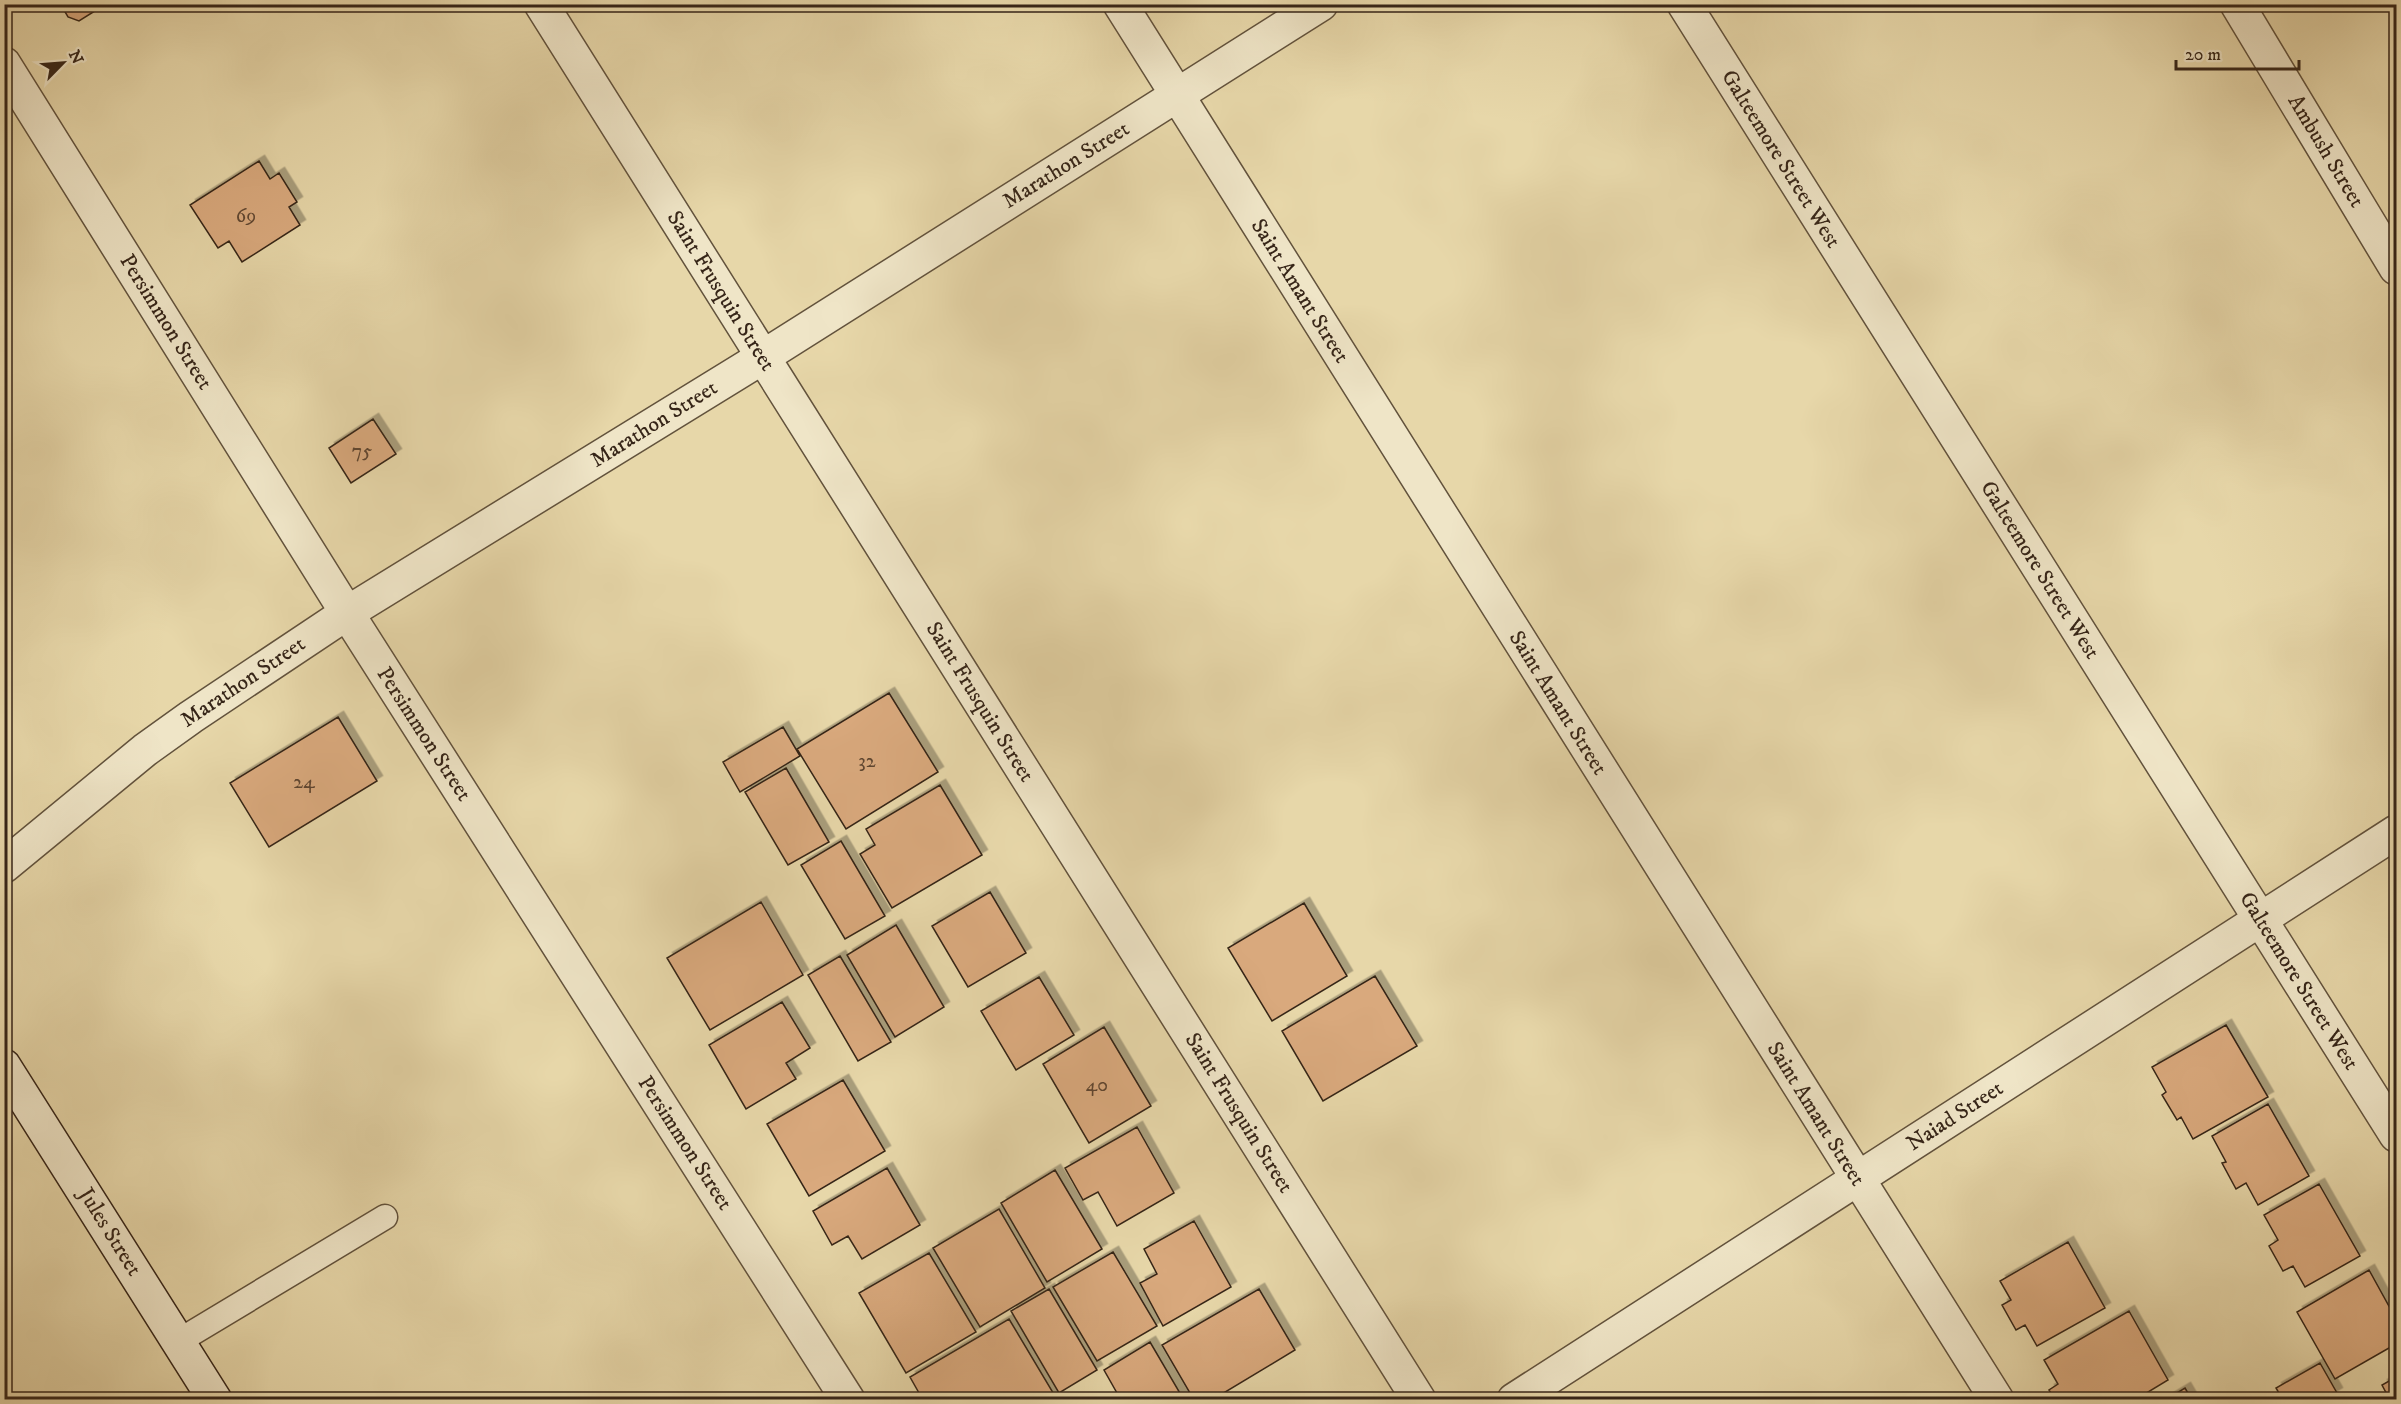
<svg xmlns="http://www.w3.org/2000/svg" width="2401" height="1404" font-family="'IM FELL DW Pica',serif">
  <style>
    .building { fill: #d9a97d; stroke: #362518; stroke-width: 1.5; filter: url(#shadow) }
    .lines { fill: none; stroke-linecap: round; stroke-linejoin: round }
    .service-casing { stroke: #62523c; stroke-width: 27 }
    .minor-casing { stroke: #62523c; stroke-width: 36 }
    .secondary-casing { stroke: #362518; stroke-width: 36 }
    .service { stroke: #efe5c7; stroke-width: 24 }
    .minor { stroke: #efe5c7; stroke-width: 33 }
    .secondary { stroke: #efe5c7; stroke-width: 33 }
    .labels { text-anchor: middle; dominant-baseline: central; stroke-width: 4.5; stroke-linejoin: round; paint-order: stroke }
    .number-label { font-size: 20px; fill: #5f4631 }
    .street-label { font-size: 22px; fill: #362518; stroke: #efe5c7 }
  </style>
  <defs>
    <filter id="shadow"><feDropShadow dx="5.5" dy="-5.5" stdDeviation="0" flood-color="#0004"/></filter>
  </defs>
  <rect width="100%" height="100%" fill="#e7d7a9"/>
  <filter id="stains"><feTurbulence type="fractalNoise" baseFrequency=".00333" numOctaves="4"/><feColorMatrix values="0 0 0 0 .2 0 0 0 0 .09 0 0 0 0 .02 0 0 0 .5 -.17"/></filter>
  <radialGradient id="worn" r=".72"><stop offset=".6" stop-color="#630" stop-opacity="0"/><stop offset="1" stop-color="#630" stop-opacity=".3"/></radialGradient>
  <path class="building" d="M 106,4 L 79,21 L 68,17 L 61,5 Z
    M 259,161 L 270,179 L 279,173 L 297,202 L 289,207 L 300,225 L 242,262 L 229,241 L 218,248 L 190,205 Z
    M 373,419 L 396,454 L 351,483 L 329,448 Z
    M 889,693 L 938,772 L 846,829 L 797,749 Z
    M 338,717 L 377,781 L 269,847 L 230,783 Z
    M 783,727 L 800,756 L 740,792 L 723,762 Z
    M 786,768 L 829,842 L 788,865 L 745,792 Z
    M 940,785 L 982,855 L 892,908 L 860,854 L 875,845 L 866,829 Z
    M 841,841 L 885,916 L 845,939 L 801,865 Z
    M 990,892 L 1026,953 L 968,987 L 932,926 Z
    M 761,902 L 803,975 L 710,1030 L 667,958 Z
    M 1304,903 L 1347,976 L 1272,1021 L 1228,948 Z
    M 896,925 L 944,1007 L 895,1037 L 847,955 Z
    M 840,956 L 891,1042 L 858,1061 L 808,975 Z
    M 1375,976 L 1417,1046 L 1323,1101 L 1282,1031 Z
    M 1039,977 L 1074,1035 L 1016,1070 L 981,1011 Z
    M 782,1002 L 810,1048 L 786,1063 L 796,1079 L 746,1109 L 709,1045 Z
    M 2226,1025 L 2268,1097 L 2193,1139 L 2181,1117 L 2177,1120 L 2162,1095 L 2166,1092 L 2152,1067 Z
    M 1104,1027 L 1151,1106 L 1089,1143 L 1043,1064 Z
    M 843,1080 L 885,1151 L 809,1196 L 767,1124 Z
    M 2268,1104 L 2309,1176 L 2258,1205 L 2246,1183 L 2236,1189 L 2222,1163 L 2226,1162 L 2212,1136 Z
    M 1137,1127 L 1174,1193 L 1117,1226 L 1098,1192 L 1083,1200 L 1065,1168 Z
    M 887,1168 L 920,1225 L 862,1259 L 848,1236 L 832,1245 L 813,1211 Z
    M 1055,1170 L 1102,1249 L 1047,1282 L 1001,1203 Z
    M 2319,1184 L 2360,1256 L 2305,1287 L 2293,1266 L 2283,1271 L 2269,1246 L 2278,1240 L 2264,1215 Z
    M 999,1209 L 1045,1288 L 980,1327 L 933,1248 Z
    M 1194,1221 L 1231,1287 L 1163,1326 L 1140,1283 L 1157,1274 L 1144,1249 Z
    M 2068,1242 L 2105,1308 L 2037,1346 L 2025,1325 L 2016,1330 L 2002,1305 L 2011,1300 L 2000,1281 Z
    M 1113,1252 L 1157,1326 L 1097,1361 L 1053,1287 Z
    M 929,1253 L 976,1332 L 906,1373 L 859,1293 Z
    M 2369,1270 L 2396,1319 L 2396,1344 L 2335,1379 L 2297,1312 Z
    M 1049,1289 L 1097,1370 L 1059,1393 L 1011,1311 Z
    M 1259,1289 L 1295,1350 L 1212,1400 L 1194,1400 L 1162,1345 Z
    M 2129,1311 L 2168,1380 L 2135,1400 L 2055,1400 L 2049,1390 L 2058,1384 L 2044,1360 Z
    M 1009,1319 L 1055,1396 L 1049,1400 L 923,1400 L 910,1377 Z
    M 1150,1342 L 1184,1400 L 1121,1400 L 1104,1370 Z
    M 2320,1363 L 2337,1393 L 2325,1400 L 2283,1400 L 2276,1388 Z
    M 2396,1377 L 2396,1400 L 2390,1400 L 2382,1385 Z
    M 2185,1388 L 2192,1400 L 2165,1400 Z"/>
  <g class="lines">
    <defs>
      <path id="service" d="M 179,1341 L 385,1217"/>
      <path id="minor" d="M 541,4 L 1419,1400
        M 1120,4 L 1997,1400
        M 1684,4 L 2396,1135
        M 2237,4 L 2396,268
        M 4,64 L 347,613 L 848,1400
        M 4,866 L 145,750 L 191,717 L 347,613 L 763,357 L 1321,4
        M 1514,1400 L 2396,832"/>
      <path id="secondary" d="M 4,1066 L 215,1400"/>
    </defs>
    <use href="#service" class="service-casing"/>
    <use href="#minor" class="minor-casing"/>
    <use href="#secondary" class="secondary-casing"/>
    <use href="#service" class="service"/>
    <use href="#minor" class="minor"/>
    <use href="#secondary" class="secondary"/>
  </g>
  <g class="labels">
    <g class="number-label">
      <text x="246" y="216">69</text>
      <text x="362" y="451">75</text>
      <text x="867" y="761">32</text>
      <text x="304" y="782">24</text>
      <text x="1097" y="1085">40</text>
    </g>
    <g class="street-label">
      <text transform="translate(2326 151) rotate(59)">Ambush Street</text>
      <text transform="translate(1781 159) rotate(58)">Galteemore Street West</text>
      <text transform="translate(1066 165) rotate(-32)">Marathon Street</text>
      <text transform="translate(721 291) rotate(58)">Saint Frusquin Street</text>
      <text transform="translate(1300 291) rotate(58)">Saint Amant Street</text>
      <text transform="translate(166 322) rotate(58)">Persimmon Street</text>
      <text transform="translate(654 424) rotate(-32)">Marathon Street</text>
      <text transform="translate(2040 570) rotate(58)">Galteemore Street West</text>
      <text transform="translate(243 682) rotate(-34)">Marathon Street</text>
      <text transform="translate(980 702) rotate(58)">Saint Frusquin Street</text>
      <text transform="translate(1558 703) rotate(58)">Saint Amant Street</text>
      <text transform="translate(424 734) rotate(57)">Persimmon Street</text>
      <text transform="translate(2299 981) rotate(58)">Galteemore Street West</text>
      <text transform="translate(1239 1113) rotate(58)">Saint Frusquin Street</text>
      <text transform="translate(1816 1114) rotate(58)">Saint Amant Street</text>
      <text transform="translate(1955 1116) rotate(-33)">Naiad Street</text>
      <text transform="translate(685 1143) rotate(57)">Persimmon Street</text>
      <text transform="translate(110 1232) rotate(58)">Jules Street</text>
    </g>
  </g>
  <rect width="2401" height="1404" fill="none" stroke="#e7d7a9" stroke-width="24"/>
  <rect x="6" y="6" width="2389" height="1392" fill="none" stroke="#362518" stroke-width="3"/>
  <rect x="12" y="12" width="2377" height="1380" fill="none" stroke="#362518" stroke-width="1.5"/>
  <g transform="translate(63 63) rotate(65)" stroke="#efe5c7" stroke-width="4.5" paint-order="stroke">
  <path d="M0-4.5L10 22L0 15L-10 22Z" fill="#362518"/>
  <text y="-9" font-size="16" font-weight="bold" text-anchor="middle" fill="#362518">N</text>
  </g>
  <path d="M2176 60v9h123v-9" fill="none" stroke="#362518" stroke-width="3"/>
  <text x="2185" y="60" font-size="18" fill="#362518" stroke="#efe5c7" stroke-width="4.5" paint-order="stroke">20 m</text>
  <rect width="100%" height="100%" filter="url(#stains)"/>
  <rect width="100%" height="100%" fill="url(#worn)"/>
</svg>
